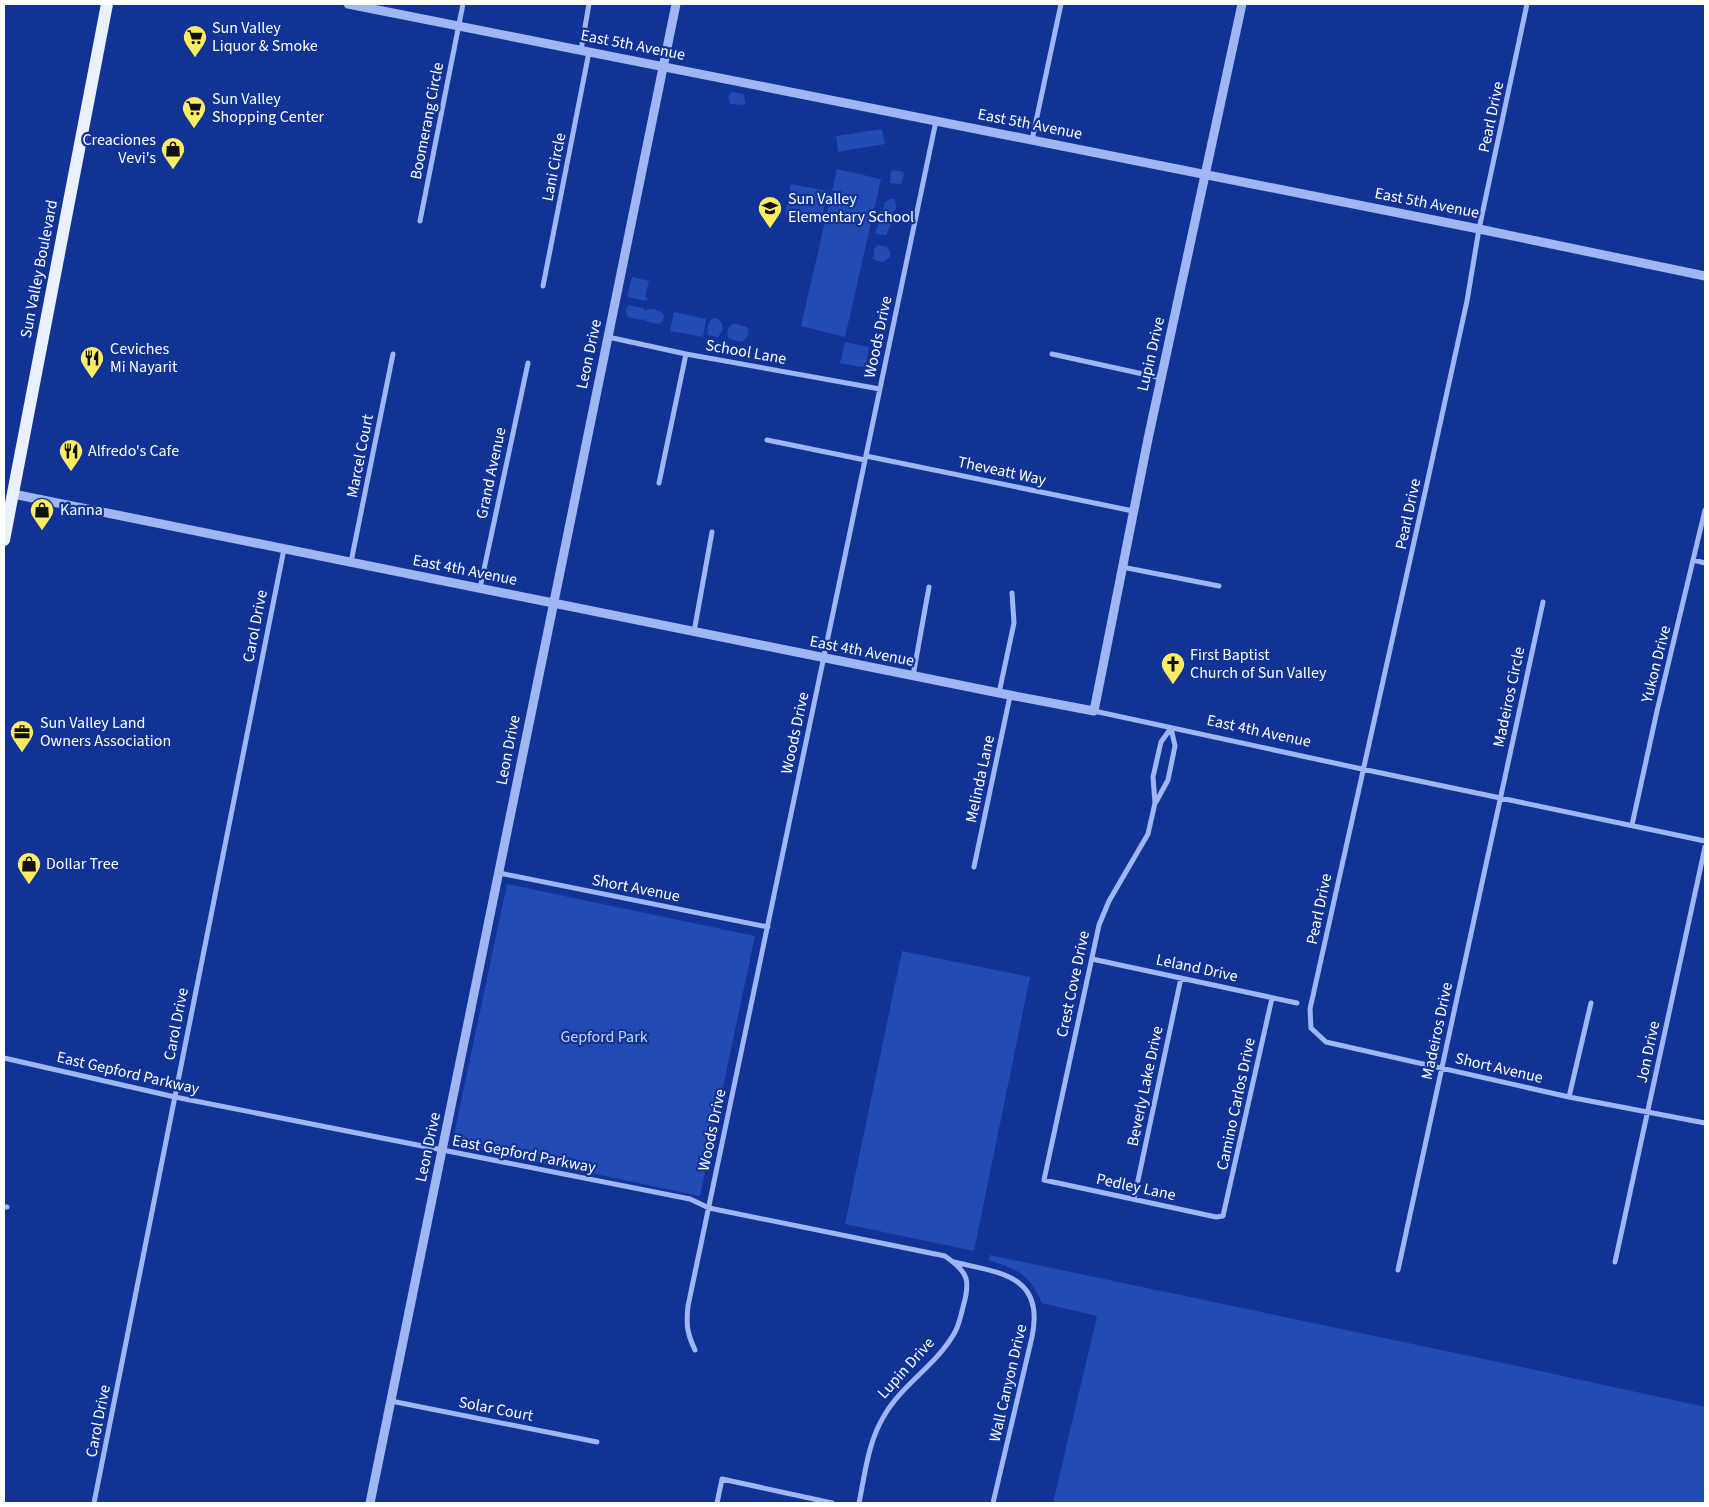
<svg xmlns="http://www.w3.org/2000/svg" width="1709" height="1507" viewBox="0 0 1709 1507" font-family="'Source Sans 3',sans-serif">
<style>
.green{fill:#224bb4}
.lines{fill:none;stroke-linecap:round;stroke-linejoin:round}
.minor{stroke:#9fb6f3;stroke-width:5}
.tertiary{stroke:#9fb6f3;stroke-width:9}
.primary{stroke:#ebf0ff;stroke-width:12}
.labels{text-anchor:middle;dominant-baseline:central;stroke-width:4.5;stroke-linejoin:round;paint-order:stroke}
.poi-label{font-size:16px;fill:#fff;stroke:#113395;text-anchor:start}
.street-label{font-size:16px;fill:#fff;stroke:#113395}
.park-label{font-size:16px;fill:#c7d6fe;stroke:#113395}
</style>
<rect width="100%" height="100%" fill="#113395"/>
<path class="green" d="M732,92L743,94L745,99V105L730,104L728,97Z
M882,129L885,144L838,152L836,136Z
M837,169L881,179L845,337L801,326Z
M893,170L903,172L904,175L901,184L890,183L891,171Z
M791,184L828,191L821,221L785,214Z
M890,199H894C899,211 894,209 889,216L892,221L886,235H880L875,233L882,214L880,213V211H883L885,202Z
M877,245L887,247L890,252V257L883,262L875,260L872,257H874V249Z
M632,277L649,281L645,298H647V301L627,297Z
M628,305L643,308L646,311L647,309H655V310L662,312L664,316L663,321L659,324L645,321L644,319L640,320L628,317L626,312Z
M674,312L706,319L703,337L670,331Z
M717,318C724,325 725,327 718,337L708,335C707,329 707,324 712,319Z
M732,324H739V325L747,327C750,334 748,337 742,342L729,339C726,332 727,329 732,324Z
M845,342L869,347L866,365L862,367L840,363Z
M507,884L755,936L700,1196L452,1144Z
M902,951L1030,977L974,1251L845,1224Z
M990,1255L1522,1367L1705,1407V1503H1053L1097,1316L1042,1303C1028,1272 1019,1271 989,1260Z"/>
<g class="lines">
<path class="minor" d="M1527,4L1479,229L1467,301L1424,497L1310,1009L1311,1028L1326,1042L1569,1097L1705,1123
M581,50L589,4
M1032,140L1061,4
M420,221L463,4
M543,286L589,52
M608,337L686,354L880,389
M1052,354L1161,378
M767,440L865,460
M866,456L1133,511
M659,483L686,354
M1693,560L1705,563
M351,562L393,354
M1122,567L1219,586
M480,588L528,363
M694,632L712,532
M913,676L929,587
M999,693L1014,623L1012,593
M1094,711L1362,769L1705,841
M1171,728L1161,742L1153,777L1155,803L1148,834L1109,901L1099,925L1044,1180L1216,1217L1223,1216L1272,998
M1156,802L1168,780L1175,746L1171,728
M1632,825L1657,711L1705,510
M974,867L1010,696
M499,873L768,927
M1092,959L1297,1003
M4,1058L175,1097L690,1199L709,1208L945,1256C968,1272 971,1280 963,1307C961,1315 959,1325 955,1332C937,1365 902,1384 884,1416C868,1442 865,1474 859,1503
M1569,1097L1591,1003
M1134,1199L1181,978
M4,1207H7
M954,1262C1000,1273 1045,1275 1032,1337L993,1503
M1615,1262L1705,847
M1398,1270L1543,602
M695,1350C687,1333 686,1325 688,1306L936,121
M391,1401L597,1442
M94,1503L284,549
M717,1503L722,1479L832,1503"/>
<path class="tertiary" d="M348,4L1479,229L1705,276
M13,494L999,693L1094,711L1148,439L1242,4
M370,1503L676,4"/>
<path class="primary" d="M4,540L107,4"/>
</g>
<defs>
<g id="supermarket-pin" transform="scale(1.25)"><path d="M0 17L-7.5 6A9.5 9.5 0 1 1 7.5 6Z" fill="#ffed61" stroke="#113395"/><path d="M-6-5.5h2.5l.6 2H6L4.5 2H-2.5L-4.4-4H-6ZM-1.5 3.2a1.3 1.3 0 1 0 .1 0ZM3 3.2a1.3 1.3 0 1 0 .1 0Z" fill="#111"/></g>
<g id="shop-pin" transform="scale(1.25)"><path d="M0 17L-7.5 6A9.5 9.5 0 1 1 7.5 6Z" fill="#ffed61" stroke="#113395"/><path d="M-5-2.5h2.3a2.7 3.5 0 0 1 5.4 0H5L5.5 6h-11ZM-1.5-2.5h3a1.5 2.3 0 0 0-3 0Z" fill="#111"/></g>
<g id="school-pin" transform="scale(1.25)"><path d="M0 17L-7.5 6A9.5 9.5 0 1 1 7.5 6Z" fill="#ffed61" stroke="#113395"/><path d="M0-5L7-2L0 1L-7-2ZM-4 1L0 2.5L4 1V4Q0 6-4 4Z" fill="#111"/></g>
<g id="restaurant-pin" transform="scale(1.25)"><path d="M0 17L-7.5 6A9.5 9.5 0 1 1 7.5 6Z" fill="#ffed61" stroke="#113395"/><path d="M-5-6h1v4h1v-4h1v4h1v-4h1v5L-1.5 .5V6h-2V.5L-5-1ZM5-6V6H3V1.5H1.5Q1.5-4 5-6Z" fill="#111"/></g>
<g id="church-pin" transform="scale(1.25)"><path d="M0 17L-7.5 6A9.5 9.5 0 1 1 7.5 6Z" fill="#ffed61" stroke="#113395"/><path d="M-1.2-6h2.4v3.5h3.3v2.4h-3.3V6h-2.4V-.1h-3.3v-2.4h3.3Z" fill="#111"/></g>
<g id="office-pin" transform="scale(1.25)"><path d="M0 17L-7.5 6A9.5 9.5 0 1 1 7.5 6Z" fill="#ffed61" stroke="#113395"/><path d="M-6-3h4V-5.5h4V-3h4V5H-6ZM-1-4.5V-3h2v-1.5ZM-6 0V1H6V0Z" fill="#111"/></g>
</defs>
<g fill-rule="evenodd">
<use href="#supermarket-pin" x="195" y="37"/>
<use href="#supermarket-pin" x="194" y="108"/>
<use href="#shop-pin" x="173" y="149"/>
<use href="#school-pin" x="770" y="208"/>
<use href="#restaurant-pin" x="92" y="358"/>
<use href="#restaurant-pin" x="71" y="451"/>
<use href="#shop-pin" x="42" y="510"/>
<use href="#church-pin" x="1173" y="664"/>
<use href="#office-pin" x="22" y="732"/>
<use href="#shop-pin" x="29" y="864"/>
</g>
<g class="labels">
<g class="poi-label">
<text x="212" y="28">Sun Valley<tspan x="212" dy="18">Liquor &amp; Smoke</tspan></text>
<text x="212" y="99">Sun Valley<tspan x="212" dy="18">Shopping Center</tspan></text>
<text x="156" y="140" text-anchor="end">Creaciones<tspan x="156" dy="18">Vevi's</tspan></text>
<text x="788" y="199">Sun Valley<tspan x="788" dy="18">Elementary School</tspan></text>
<text x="110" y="349">Ceviches<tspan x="110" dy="18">Mi Nayarit</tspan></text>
<text x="88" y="451">Alfredo's Cafe</text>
<text x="60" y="510">Kanna</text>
<text x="1190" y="655">First Baptist<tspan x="1190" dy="18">Church of Sun Valley</tspan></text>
<text x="40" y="723">Sun Valley Land<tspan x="40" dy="18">Owners Association</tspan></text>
<text x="46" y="864">Dollar Tree</text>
</g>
<g class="street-label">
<text transform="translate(633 45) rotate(11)">East 5th Avenue</text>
<text transform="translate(1491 117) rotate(-78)">Pearl Drive</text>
<text transform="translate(427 121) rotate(-79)">Boomerang Circle</text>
<text transform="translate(1030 124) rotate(11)">East 5th Avenue</text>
<text transform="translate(554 167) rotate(-79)">Lani Circle</text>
<text transform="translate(1427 203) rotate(11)">East 5th Avenue</text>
<text transform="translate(39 269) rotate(-79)">Sun Valley Boulevard</text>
<text transform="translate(878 337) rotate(-78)">Woods Drive</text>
<text transform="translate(746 352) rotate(10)">School Lane</text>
<text transform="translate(589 354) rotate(-78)">Leon Drive</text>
<text transform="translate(1151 354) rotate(-77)">Lupin Drive</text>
<text transform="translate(360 456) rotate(-79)">Marcel Court</text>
<text transform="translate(1002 471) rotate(12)">Theveatt Way</text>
<text transform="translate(491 473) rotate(-78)">Grand Avenue</text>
<text transform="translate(1408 514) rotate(-78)">Pearl Drive</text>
<text transform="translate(465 570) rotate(11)">East 4th Avenue</text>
<text transform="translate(255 626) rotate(-79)">Carol Drive</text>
<text transform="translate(862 651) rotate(11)">East 4th Avenue</text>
<text transform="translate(1656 664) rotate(-76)">Yukon Drive</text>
<text transform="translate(1509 697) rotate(-78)">Madeiros Circle</text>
<text transform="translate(1259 731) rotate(12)">East 4th Avenue</text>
<text transform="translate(795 733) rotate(-78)">Woods Drive</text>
<text transform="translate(508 750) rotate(-79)">Leon Drive</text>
<text transform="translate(980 779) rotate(-78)">Melinda Lane</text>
<text transform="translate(636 888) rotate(11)">Short Avenue</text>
<text transform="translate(1319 909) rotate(-78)">Pearl Drive</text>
<text transform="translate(1197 968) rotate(12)">Leland Drive</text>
<text transform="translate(1073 984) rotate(-78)">Crest Cove Drive</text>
<text transform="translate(176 1024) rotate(-79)">Carol Drive</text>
<text transform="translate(1437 1031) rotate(-78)">Madeiros Drive</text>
<text transform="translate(1648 1052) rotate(-78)">Jon Drive</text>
<text transform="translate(1499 1068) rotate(13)">Short Avenue</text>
<text transform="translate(128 1073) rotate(13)">East Gepford Parkway</text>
<text transform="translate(1145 1086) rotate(-78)">Beverly Lake Drive</text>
<text transform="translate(1236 1104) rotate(-78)">Camino Carlos Drive</text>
<text transform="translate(712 1130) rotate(-78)">Woods Drive</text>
<text transform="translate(428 1147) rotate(-78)">Leon Drive</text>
<text transform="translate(524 1154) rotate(11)">East Gepford Parkway</text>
<text transform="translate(1136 1187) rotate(12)">Pedley Lane</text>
<text transform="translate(906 1368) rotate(-48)">Lupin Drive</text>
<text transform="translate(1008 1383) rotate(-77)">Wall Canyon Drive</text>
<text transform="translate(496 1409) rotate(11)">Solar Court</text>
<text transform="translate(98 1421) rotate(-79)">Carol Drive</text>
</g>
<g class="park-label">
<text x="604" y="1037">Gepford Park</text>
</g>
</g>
<rect width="1709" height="1507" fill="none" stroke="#ffffff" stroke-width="10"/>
</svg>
